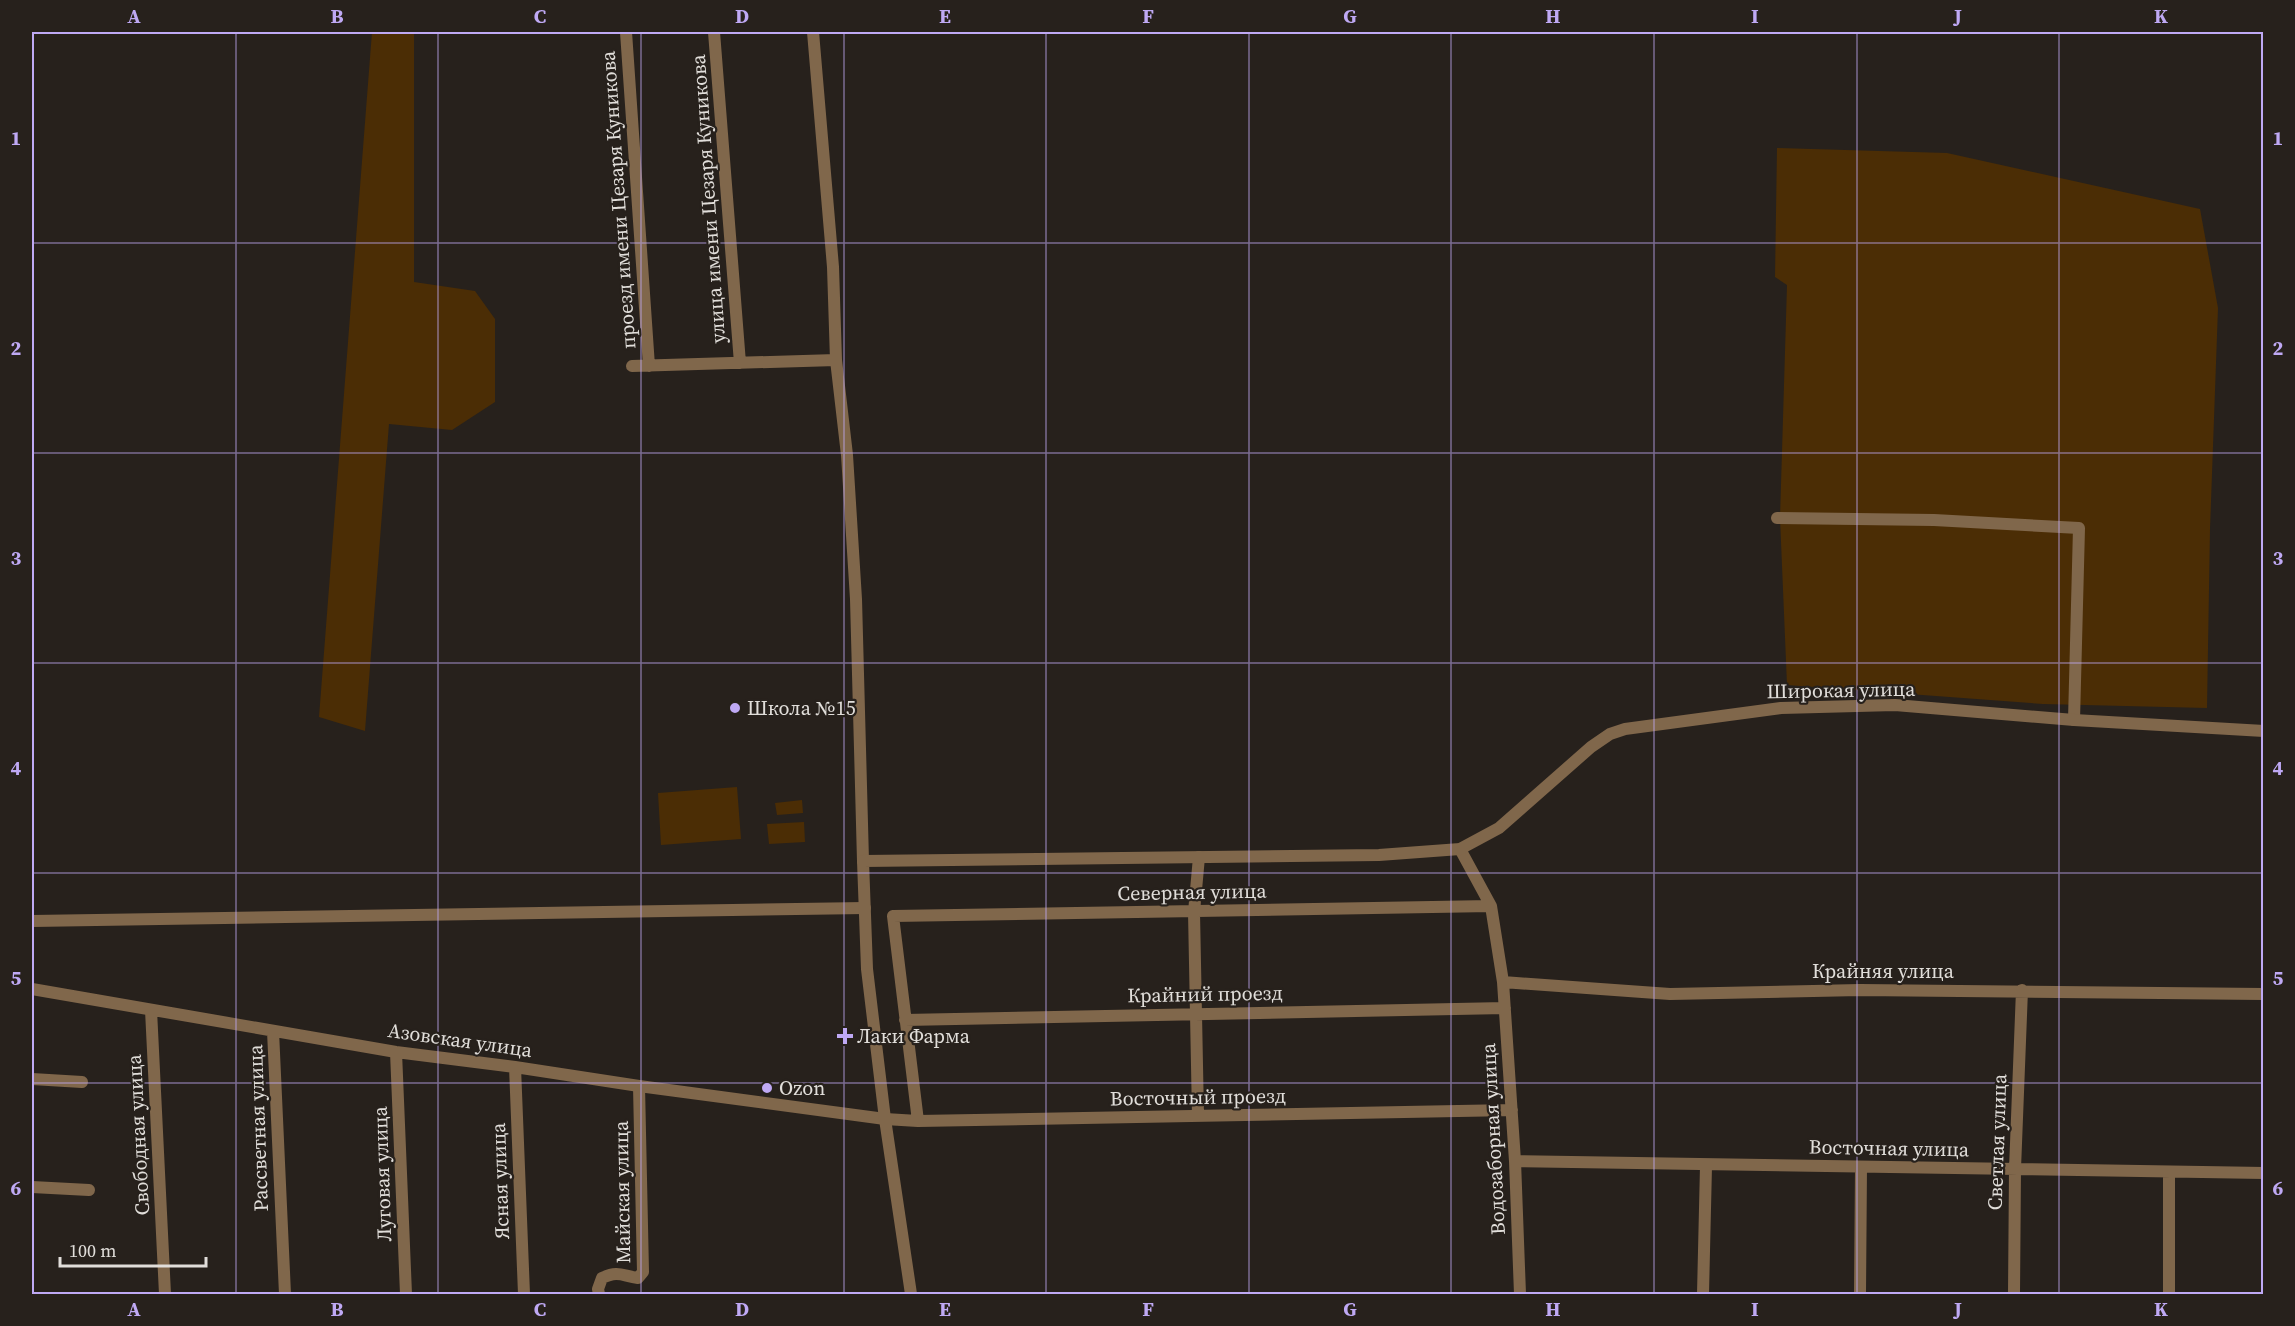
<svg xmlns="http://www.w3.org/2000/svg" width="2295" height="1326" viewBox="0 0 2295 1326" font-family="'Source Serif 4',serif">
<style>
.green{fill:#4b2d05}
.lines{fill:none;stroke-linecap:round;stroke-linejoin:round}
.minor{stroke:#80674b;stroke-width:12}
.tertiary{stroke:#80674b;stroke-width:12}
.grid{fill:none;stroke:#bfa9f4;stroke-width:1.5;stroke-opacity:0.55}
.poi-dot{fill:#bfa9f4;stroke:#27211c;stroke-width:2}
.labels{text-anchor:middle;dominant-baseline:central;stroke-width:4.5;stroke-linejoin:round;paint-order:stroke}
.street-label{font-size:20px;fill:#e1deda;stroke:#27211c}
.poi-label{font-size:20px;fill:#e1deda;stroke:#27211c;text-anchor:start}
.neatline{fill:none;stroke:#bfa9f4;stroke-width:2}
.grid-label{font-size:20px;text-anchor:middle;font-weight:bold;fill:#bfa9f4}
</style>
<rect width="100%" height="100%" fill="#27211c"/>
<path class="green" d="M372,32H414V282L475,291L495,319V402L452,430L389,424L365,731L319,717Z
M1777,148L1947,153L2200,209L2218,308L2210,529L2207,708L2043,704L1787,685L1780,518L1787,285L1775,277Z
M737,787L741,839L661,845L658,793Z
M802,800L803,813L777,815L775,803Z
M804,822L805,842L769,844L767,824Z"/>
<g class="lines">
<path class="minor" d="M626,32L649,366
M714,32L740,363
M813,32L833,267L836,360L847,455L856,599L863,861
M632,366L836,360
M1777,518L1934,520L2079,528L2074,720
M1460,849L1491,906L1503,982L1515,1161L1520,1294
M32,921L865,908
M1503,982L1670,994L1860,990L2264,994
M32,989L396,1052L515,1067L639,1086L885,1119L918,1121L1512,1110
M151,1010L165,1294
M905,1020L1505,1008
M273,1031L285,1294
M396,1052L406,1294
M515,1067L524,1294
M32,1079L82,1082
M1198,1116L1194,912L1199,857
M918,1121L893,916L1491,906
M1515,1161L2264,1173
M2169,1172V1294
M32,1187L89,1190
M599,1294L598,1289L602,1278C619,1270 622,1276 638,1278L643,1272L639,1086
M1703,1294L1706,1166
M1860,1294L1861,1167
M2014,1294L2015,1169L2022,990"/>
<path class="tertiary" d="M911,1294L885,1119L867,969L863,861L1379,855L1460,849L1499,828L1591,747L1610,734L1625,729L1781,708L1895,705L2074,720L2264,731"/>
</g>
<path class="grid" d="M236,32V1294M438,32V1294M641,32V1294M844,32V1294M1046,32V1294M1249,32V1294M1451,32V1294M1654,32V1294M1857,32V1294M2059,32V1294M32,243H2264M32,453H2264M32,663H2264M32,873H2264M32,1083H2264"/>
<g class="poi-dot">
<circle cx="735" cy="708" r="6"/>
<path d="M842 1027h6v6h6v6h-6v6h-6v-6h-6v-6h6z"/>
<circle cx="767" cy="1088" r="6"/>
</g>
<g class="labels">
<g class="street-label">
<text transform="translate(708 199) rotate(-94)">улица имени Цезаря Куникова</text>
<text transform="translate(618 200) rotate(-94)">проезд имени Цезаря Куникова</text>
<text transform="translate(1841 690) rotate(-1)">Широкая улица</text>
<text transform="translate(1192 892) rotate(-1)">Северная улица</text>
<text x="1883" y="971">Крайняя улица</text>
<text transform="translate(1205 994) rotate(-1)">Крайний проезд</text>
<text transform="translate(460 1040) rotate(8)">Азовская улица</text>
<text transform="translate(1198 1097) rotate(-1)">Восточный проезд</text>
<text transform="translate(258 1128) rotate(-92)">Рассветная улица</text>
<text transform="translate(138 1135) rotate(-93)">Свободная улица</text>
<text transform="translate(1493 1139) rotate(-93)">Водозаборная улица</text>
<text transform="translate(1997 1142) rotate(-88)">Светлая улица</text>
<text transform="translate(1889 1148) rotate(1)">Восточная улица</text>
<text transform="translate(382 1174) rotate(-92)">Луговая улица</text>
<text transform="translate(500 1181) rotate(-92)">Ясная улица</text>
<text transform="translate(622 1192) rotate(-91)">Майская улица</text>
</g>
<g class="poi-label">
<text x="747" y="708">Школа №15</text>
<text x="857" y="1036">Лаки Фарма</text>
<text x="779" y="1088">Ozon</text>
</g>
</g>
<rect width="2295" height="1326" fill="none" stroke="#27211c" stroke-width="66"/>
<path d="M60 1257v9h146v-9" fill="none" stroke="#e1deda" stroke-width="3"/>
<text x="69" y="1257" font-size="18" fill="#e1deda" stroke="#27211c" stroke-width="4.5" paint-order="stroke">100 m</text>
<rect x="33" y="33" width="2229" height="1260" class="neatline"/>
<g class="grid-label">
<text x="134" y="23">A</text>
<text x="337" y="23">B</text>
<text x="540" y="23">C</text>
<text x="742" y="23">D</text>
<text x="945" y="23">E</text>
<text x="1148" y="23">F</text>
<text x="1350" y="23">G</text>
<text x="1553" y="23">H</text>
<text x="1755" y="23">I</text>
<text x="1958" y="23">J</text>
<text x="2161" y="23">K</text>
<text x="16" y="145">1</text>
<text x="2278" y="145">1</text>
<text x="16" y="355">2</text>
<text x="2278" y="355">2</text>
<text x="16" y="565">3</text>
<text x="2278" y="565">3</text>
<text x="16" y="775">4</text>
<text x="2278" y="775">4</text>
<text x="16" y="985">5</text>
<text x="2278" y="985">5</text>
<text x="16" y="1195">6</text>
<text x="2278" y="1195">6</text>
<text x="134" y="1316">A</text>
<text x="337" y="1316">B</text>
<text x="540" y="1316">C</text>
<text x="742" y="1316">D</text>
<text x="945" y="1316">E</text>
<text x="1148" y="1316">F</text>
<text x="1350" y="1316">G</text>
<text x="1553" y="1316">H</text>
<text x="1755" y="1316">I</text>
<text x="1958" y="1316">J</text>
<text x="2161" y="1316">K</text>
</g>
</svg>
